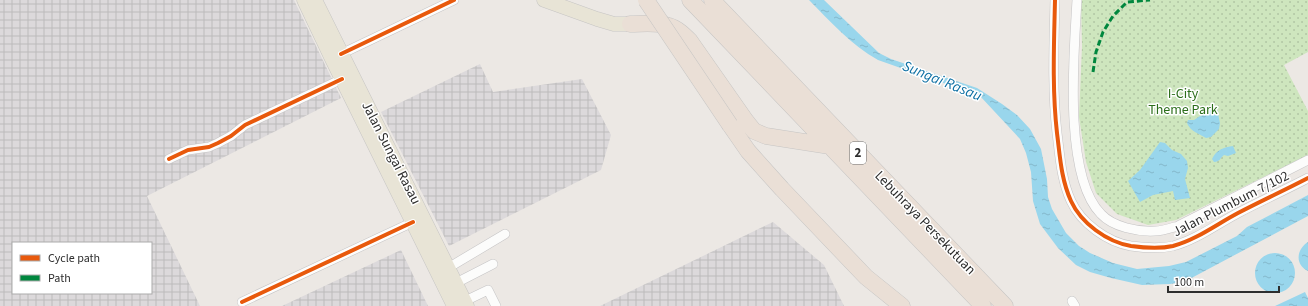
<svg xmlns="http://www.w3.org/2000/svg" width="1308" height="306" viewBox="0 0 1308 306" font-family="'Source Sans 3',sans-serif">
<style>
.industrial{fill:url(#industrial-grid);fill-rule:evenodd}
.green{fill:url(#green-dots)}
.water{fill:url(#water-ripples)}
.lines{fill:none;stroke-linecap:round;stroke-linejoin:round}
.street-casing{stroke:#c5c4c5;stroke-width:10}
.primary-casing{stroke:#c6c5c4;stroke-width:15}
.highway-casing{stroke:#c6c5c4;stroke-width:17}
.street{stroke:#fcfcfb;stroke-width:9}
.primary{stroke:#e8e4d6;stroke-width:14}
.highway{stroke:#eadfd6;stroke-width:16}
.highway-bridge-casing{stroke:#c6c5c4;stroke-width:17;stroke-linecap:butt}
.highway-bridge{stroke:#eadfd6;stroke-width:16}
.quiet{stroke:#00873e;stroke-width:3;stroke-dasharray:6 3;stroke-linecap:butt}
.cycleway-casing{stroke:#fff;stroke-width:6}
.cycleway{stroke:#e8590c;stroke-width:4}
.labels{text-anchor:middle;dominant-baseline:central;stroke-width:3;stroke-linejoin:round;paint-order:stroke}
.shield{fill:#fff;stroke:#6d6d6d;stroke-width:1}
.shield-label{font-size:13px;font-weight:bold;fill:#2e2e2e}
.park-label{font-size:14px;fill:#2c6e1b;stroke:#fff}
.street-label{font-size:14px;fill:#2e2e2e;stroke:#fff}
.water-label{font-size:15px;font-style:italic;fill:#0d6fa3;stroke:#fff}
</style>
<defs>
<pattern id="industrial-grid" width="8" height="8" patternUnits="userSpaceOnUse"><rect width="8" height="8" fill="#dcd9db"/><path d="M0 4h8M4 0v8" fill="none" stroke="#bdbbbc"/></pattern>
<pattern id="green-dots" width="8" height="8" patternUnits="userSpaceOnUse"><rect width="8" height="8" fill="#cee6be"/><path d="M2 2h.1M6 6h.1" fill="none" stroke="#b1c6a4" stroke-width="1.8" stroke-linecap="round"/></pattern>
<pattern id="water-ripples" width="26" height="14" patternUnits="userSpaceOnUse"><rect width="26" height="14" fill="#99d6ec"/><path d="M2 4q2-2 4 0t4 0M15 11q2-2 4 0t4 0" fill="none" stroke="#84b8cb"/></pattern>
</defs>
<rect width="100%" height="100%" fill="#ece8e4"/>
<path class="industrial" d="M0,0H294L341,98L147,196L200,306H0ZM13,243H151V293H13Z
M480,64L493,92L582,79L611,135L601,170L449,246L381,112Z
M773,222L824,265L844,306H600Z
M401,250L428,306H282Z"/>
<path class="green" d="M1081,0H1308V52L1284,65L1308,111V155L1176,220L1148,225L1117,214L1096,193L1086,162L1079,117L1082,46Z"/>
<path class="water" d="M809,0H824L879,53L891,59L977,88L1002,104L1017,115L1030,129L1041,149L1047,179L1048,197L1052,209L1066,233L1079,246L1090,253L1113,263L1137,269L1169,266L1186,262L1237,236L1247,227L1308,195V216L1184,282L1170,284L1142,285L1111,278L1090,272L1076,265L1058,248L1040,224L1033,201L1031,172L1026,153L1020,139L980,96L878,60C851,45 830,21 809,0Z
M1211,107H1214L1217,109L1220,123L1219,129L1211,137L1206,138C1199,134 1190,131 1187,123L1188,120H1194L1200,116L1206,114Z
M1160,142L1165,143L1172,150L1181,154L1187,161L1188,168L1185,179L1190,198L1175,200L1173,191L1153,195L1140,202L1128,181L1140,170Z
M1233,146L1236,153L1228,156L1224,155C1220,158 1220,162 1214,162L1212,159C1216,150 1224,147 1233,146Z
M1308,242V271C1294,264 1297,249 1308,242Z
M1255 273a20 20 0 1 1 40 0a20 20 0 1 1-40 0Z
M1305,292L1308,298V306H1275Z"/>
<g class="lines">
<g class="street-casing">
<path id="street" d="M1055,0C1054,44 1052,89 1057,133C1060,156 1061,179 1071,201C1081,223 1107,242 1131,246C1145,248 1160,249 1173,246C1196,240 1217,224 1238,213C1261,201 1285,190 1308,178
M1077,0C1074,52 1063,176 1101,214C1113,227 1138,232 1155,231C1162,231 1171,228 1178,226L1308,160
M341,54L454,0
M169,159L188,150L209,147L218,143L231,136L245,125L342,79
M448,268L505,234
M456,283L493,264
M465,301L488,290L496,306
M1072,301L1075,306
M242,302L413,222"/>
</g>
<g class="primary-casing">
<path id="primary" d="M304,0L332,59L454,306
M315,0L467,306
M544,0L597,19L614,24H630"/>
</g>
<g class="highway-casing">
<path id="highway" d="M690,0L983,306
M712,0L1005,306
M630,24C643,24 657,22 669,26C677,28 684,35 690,41L746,121L754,131L766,136L830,146
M730,125L748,151L782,189L866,277L902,306"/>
</g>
<use href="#street" class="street"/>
<use href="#primary" class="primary"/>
<use href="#highway" class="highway"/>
<g class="highway-bridge-casing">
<path id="highway-bridge" d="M646,0L730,125"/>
</g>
<use href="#highway-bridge" class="highway-bridge"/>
<path class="quiet" d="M1093,72L1096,52L1103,32L1113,16L1127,2L1150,0"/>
<g class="cycleway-casing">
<path id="cycleway" d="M1055,0C1054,44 1052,89 1057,133C1060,156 1061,179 1071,201C1081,223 1107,242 1131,246C1145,248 1160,249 1173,246C1196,240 1217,224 1238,213C1261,201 1285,190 1308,178
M341,54L454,0
M169,159L188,150L209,147L218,143L231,136L245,125L342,79
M242,302L413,222"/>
</g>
<use href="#cycleway" class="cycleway"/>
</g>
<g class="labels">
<rect class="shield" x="850" y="142" width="16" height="22" rx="3"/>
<g class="shield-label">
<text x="858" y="153">2</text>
</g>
<g class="park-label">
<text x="1183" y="94">I-City<tspan x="1183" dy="16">Theme Park</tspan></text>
</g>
<g class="street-label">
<text transform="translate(391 153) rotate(63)">Jalan Sungai Rasau</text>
<text transform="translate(1231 204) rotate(-27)">Jalan Plumbum 7/102</text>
<text transform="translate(925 223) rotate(46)">Lebuhraya Persekutuan</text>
</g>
<g class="water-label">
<text transform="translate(942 81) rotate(22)">Sungai Rasau</text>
</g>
</g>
<rect x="12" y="242" width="140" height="52" fill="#ffffff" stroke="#ababab"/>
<rect x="20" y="255" width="20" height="6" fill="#e8590c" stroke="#ababab"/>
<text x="48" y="262" font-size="12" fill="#2e2e2e">Cycle path</text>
<rect x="20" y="275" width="20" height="6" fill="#00873e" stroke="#ababab"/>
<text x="48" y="282" font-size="12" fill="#2e2e2e">Path</text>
<path d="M1168 286v6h111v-6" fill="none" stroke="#2e2e2e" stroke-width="2"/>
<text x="1174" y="286" font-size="12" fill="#2e2e2e" stroke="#ffffff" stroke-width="3" paint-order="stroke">100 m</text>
</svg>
